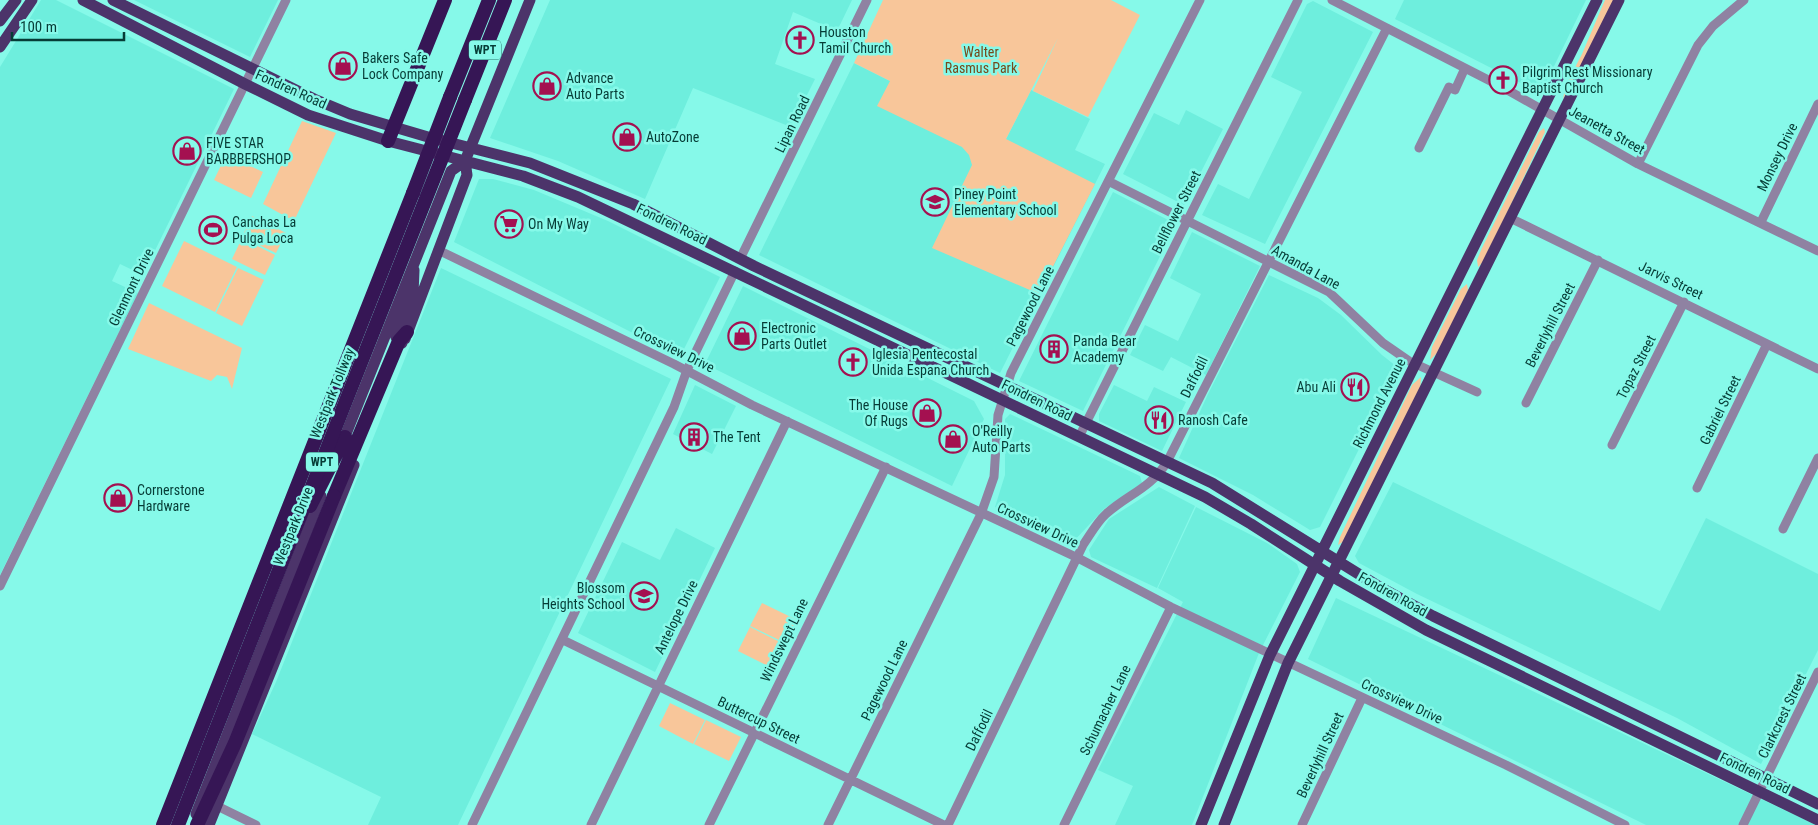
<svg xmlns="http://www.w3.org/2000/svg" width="1818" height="825" viewBox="0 0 1818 825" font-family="'Roboto Condensed',sans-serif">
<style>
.built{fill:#6eeedd}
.green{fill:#f8c69a}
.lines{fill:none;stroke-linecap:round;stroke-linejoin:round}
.minor{stroke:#8f82a2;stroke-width:9}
.major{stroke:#4c346a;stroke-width:11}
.highway{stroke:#361655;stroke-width:14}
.highway-bridge{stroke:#361655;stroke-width:14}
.labels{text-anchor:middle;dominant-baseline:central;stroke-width:5;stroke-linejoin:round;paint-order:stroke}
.shield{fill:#86f9e9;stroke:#2c756c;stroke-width:1}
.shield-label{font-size:12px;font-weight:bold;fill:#063c36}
.poi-label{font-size:14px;fill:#063c36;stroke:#86f9e9;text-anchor:start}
.park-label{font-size:14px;fill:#75491b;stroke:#86f9e9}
.street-label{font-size:14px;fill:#063c36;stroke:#86f9e9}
</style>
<rect width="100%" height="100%" fill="#86f9e9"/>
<path class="built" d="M41,0H56L234,89L143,275L120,264L112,281L138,293L0,575V67Z
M134,0H278L250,57Z
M550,0H852L837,31L793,12L775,64L815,79L791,127L693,88L645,199L558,161L490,138Z
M1404,0H1586L1543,89L1538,92L1395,19Z
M1313,1L1373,32L1265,244L1202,215L1218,184L1249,199L1302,92L1271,77L1307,4Z
M854,63L1006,139L1031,90L1090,119L1075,150L1105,164L1000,373L759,255Z
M1186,110L1223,129L1184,205L1123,174L1154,113L1179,125Z
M479,179H493L534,190L608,221L720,277L680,357L454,242Z
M1113,192L1176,224L1083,411L1019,381Z
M1192,232L1260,266L1206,375L1171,357L1163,371L1130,355L1145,325L1178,341L1201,294L1170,278Z
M441,268L671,379L458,825H368L381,797L252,734L276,682Z
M1269,275L1318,298L1341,315L1382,355L1396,366L1398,371L1320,527L1310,530L1253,495L1179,458L1208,394Z
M743,286L974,401L984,419L952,486L705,364Z
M695,385L736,406L712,454L673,434Z
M1114,385L1147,401L1154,387L1186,402L1162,451L1099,421V414Z
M1010,414L1140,476L1142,483L1104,509L1071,544L995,507L1005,475V419Z
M1393,482L1660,611L1706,518L1818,574V650L1761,764L1677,718L1417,594L1359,563L1355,556Z
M1159,487L1195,506L1157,588L1091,557L1089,550L1109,519Z
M1196,507L1267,543L1297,564L1300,572L1259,653L1192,825H1115L1133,786L1098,770L1183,602L1158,588Z
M676,528L715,548L655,672L578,633L622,542L660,560Z
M1336,598L1816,825H1646L1308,659Z"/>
<path class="green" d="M883,0H1111L1140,15L1088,117L1033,91L1058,38L1006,139L1095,184L1039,294L932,248L972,165L969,155L962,147L877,106L890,81L854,63Z
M1605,0H1614L1584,62L1563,99L1566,85L1582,54Z
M302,121L336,133L294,221L263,204Z
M1544,128L1545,132L1485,260L1478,267L1477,260L1482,248L1539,132Z
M226,155L263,172L251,198L214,180Z
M252,216L286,233L276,253L242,237Z
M242,238L275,255L265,275L232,259Z
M184,241L237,267L215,312L162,286Z
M238,268L264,280L242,326L216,313Z
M1467,284L1468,290L1440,350L1430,360L1432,347L1461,289Z
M149,303L242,348L232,389L227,377L217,375L211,381L128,349Z
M1421,377L1420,391L1344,541L1338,545L1340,537L1412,385Z
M762,603L797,620L785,643L750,626Z
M750,627L784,644L772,668L738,651Z
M670,703L705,720L693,744L659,726Z
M706,720L741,737L729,761L694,744Z"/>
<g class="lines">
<path class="minor" d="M1332,0L1504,88L1638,164L1818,251
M1419,148L1449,87L1455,90L1465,68
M1638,164L1698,45L1713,26L1744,0
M1110,182L1329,292L1383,343L1409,361L1477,392
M1510,218L1818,369
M1761,222L1818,104
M438,250L674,364L752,405L1078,558L1171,607L1506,765L1625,825
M740,259L867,0
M1526,403L1598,260
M1079,437L1298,0
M1612,445L1684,302
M1697,488L1767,344
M1783,529L1818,458
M0,586L286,0
M563,640L944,825
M211,803L256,825
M472,825L674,407L687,370L735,271
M591,825L787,421
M709,825L886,467
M828,825L981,514L994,477L998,415L1011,373L1200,0
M948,825L1083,545C1090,535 1097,522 1106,514C1128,494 1150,489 1167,462L1387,28
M1064,825L1171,607
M1302,825L1362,698
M1743,825L1818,672"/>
<path class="major" d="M83,0L245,84L308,115L388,141L523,176L578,197L1205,497L1251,524L1340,581L1426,630L1818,820
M113,0L314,99L350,114L428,137L530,163L633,204L754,266L1212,483L1378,586L1433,616L1818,804
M0,21L16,0
M0,47L32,0
M405,339L467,175L465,161L530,0
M402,343L396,337L413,294L414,270
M342,444L451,171L465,161
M196,814L321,496
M209,825L354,465
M1201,825L1270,655L1597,0
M1224,825L1288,663L1619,0"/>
<path class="highway" d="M450,97L489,0
M465,100L505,0
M388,141L445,0
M334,496L399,341L407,332
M310,506L345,437
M163,825L413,193"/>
<path class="highway-bridge" d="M413,193L450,97
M178,825L465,100
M197,825L235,743L334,496"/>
</g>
<defs>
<g id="church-ring" transform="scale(1.4375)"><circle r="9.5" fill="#86f9e9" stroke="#a41050" stroke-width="1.5"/><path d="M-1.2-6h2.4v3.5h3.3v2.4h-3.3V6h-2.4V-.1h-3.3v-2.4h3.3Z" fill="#a41050"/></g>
<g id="shop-ring" transform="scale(1.4375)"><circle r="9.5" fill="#86f9e9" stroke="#a41050" stroke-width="1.5"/><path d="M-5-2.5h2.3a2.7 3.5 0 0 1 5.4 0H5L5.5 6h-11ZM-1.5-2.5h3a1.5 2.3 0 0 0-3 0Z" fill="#a41050"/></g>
<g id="school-ring" transform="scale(1.4375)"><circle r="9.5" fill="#86f9e9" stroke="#a41050" stroke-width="1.5"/><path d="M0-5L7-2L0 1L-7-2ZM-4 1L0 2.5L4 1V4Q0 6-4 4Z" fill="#a41050"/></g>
<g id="supermarket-ring" transform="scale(1.4375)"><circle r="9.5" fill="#86f9e9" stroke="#a41050" stroke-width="1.5"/><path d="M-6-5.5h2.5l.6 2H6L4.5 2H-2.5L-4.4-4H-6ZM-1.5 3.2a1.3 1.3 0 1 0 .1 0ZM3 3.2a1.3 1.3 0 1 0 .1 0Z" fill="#a41050"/></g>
<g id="stadium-ring" transform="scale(1.4375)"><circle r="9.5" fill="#86f9e9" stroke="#a41050" stroke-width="1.5"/><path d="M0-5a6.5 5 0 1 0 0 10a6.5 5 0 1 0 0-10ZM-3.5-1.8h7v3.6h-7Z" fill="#a41050"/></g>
<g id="building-ring" transform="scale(1.4375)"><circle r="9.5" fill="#86f9e9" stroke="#a41050" stroke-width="1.5"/><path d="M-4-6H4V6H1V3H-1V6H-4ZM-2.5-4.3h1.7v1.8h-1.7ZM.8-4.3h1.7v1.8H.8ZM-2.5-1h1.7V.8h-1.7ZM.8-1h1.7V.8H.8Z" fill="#a41050"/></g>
<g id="restaurant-ring" transform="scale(1.4375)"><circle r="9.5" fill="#86f9e9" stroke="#a41050" stroke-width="1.5"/><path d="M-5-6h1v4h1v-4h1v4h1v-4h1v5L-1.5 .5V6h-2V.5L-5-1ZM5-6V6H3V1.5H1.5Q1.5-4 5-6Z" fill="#a41050"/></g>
</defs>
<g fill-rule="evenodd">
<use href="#church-ring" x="800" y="40"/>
<use href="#shop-ring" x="343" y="66"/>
<use href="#church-ring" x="1503" y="80"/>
<use href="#shop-ring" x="547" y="86"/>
<use href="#shop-ring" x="627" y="137"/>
<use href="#shop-ring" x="187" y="151"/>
<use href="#school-ring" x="935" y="202"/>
<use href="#supermarket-ring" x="509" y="224"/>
<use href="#stadium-ring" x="213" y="230"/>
<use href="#shop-ring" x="742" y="336"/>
<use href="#building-ring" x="1054" y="349"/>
<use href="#church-ring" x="853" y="362"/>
<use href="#restaurant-ring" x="1355" y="387"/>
<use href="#shop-ring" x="927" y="413"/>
<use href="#restaurant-ring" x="1159" y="420"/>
<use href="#building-ring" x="694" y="437"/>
<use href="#shop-ring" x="953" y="439"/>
<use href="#shop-ring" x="118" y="498"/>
<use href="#school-ring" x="644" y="596"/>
</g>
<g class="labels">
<g class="shield">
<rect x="469" y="40.5" width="32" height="19" rx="4"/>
<rect x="306" y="452.5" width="32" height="19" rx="4"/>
</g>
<g class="shield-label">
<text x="485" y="50">WPT</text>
<text x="322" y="462">WPT</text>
</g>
<g class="poi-label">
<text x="819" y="32">Houston<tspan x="819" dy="16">Tamil Church</tspan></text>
<text x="362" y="58">Bakers Safe<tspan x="362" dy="16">Lock Company</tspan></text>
<text x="1522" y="72">Pilgrim Rest Missionary<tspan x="1522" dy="16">Baptist Church</tspan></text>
<text x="566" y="78">Advance<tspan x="566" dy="16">Auto Parts</tspan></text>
<text x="646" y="137">AutoZone</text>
<text x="206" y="143">FIVE STAR<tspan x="206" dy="16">BARBBERSHOP</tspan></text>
<text x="954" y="194">Piney Point<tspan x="954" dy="16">Elementary School</tspan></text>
<text x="232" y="222">Canchas La<tspan x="232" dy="16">Pulga Loca</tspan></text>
<text x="528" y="224">On My Way</text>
<text x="761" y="328">Electronic<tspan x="761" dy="16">Parts Outlet</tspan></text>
<text x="1073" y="341">Panda Bear<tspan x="1073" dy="16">Academy</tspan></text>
<text x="872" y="354">Iglesia Pentecostal<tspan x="872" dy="16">Unida Espana Church</tspan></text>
<text x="1336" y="387" text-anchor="end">Abu Ali</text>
<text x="908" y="405" text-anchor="end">The House<tspan x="908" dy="16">Of Rugs</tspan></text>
<text x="1178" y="420">Ranosh Cafe</text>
<text x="972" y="431">O'Reilly<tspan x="972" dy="16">Auto Parts</tspan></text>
<text x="713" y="437">The Tent</text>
<text x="137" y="490">Cornerstone<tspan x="137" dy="16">Hardware</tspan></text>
<text x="625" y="588" text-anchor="end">Blossom<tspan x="625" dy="16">Heights School</tspan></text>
</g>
<g class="park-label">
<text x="981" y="52">Walter<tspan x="981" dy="16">Rasmus Park</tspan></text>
</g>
<g class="street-label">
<text transform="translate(291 89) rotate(24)">Fondren Road</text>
<text transform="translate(792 124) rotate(-64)">Lipan Road</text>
<text transform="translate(1607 130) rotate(29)">Jeanetta Street</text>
<text transform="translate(1777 157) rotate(-64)">Monsey Drive</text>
<text transform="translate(1176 212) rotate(-63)">Bellflower Street</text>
<text transform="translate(672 224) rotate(26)">Fondren Road</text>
<text transform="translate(1306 267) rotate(29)">Amanda Lane</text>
<text transform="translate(1671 280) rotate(26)">Jarvis Street</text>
<text transform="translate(131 287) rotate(-64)">Glenmont Drive</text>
<text transform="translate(1030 306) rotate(-63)">Pagewood Lane</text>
<text transform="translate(1550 325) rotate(-63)">Beverlyhill Street</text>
<text transform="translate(674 349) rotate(26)">Crossview Drive</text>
<text transform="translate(1636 367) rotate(-63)">Topaz Street</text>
<text transform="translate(1194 377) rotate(-64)">Daffodil</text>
<text transform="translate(332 393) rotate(-68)">Westpark Tollway</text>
<text transform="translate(1037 400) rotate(26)">Fondren Road</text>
<text transform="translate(1379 403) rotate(-63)">Richmond Avenue</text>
<text transform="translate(1720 410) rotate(-64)">Gabriel Street</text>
<text transform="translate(1038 525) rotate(25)">Crossview Drive</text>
<text transform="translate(293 526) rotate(-68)">Westpark Drive</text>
<text transform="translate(1393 594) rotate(29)">Fondren Road</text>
<text transform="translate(676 617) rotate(-64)">Antelope Drive</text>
<text transform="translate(784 640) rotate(-64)">Windswept Lane</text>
<text transform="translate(884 680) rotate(-64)">Pagewood Lane</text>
<text transform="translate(1402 701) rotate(25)">Crossview Drive</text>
<text transform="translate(1105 710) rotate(-64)">Schumacher Lane</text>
<text transform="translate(1782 716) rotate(-64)">Clarkcrest Street</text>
<text transform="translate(759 720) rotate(26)">Buttercup Street</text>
<text transform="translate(979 730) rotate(-64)">Daffodil</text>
<text transform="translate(1320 755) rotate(-65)">Beverlyhill Street</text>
<text transform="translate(1755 773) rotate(26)">Fondren Road</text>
</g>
</g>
<path d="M12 32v8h112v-8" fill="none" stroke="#063c36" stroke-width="2.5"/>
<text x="20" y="32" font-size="15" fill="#063c36" stroke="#86f9e9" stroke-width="4" paint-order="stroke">100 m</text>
</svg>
